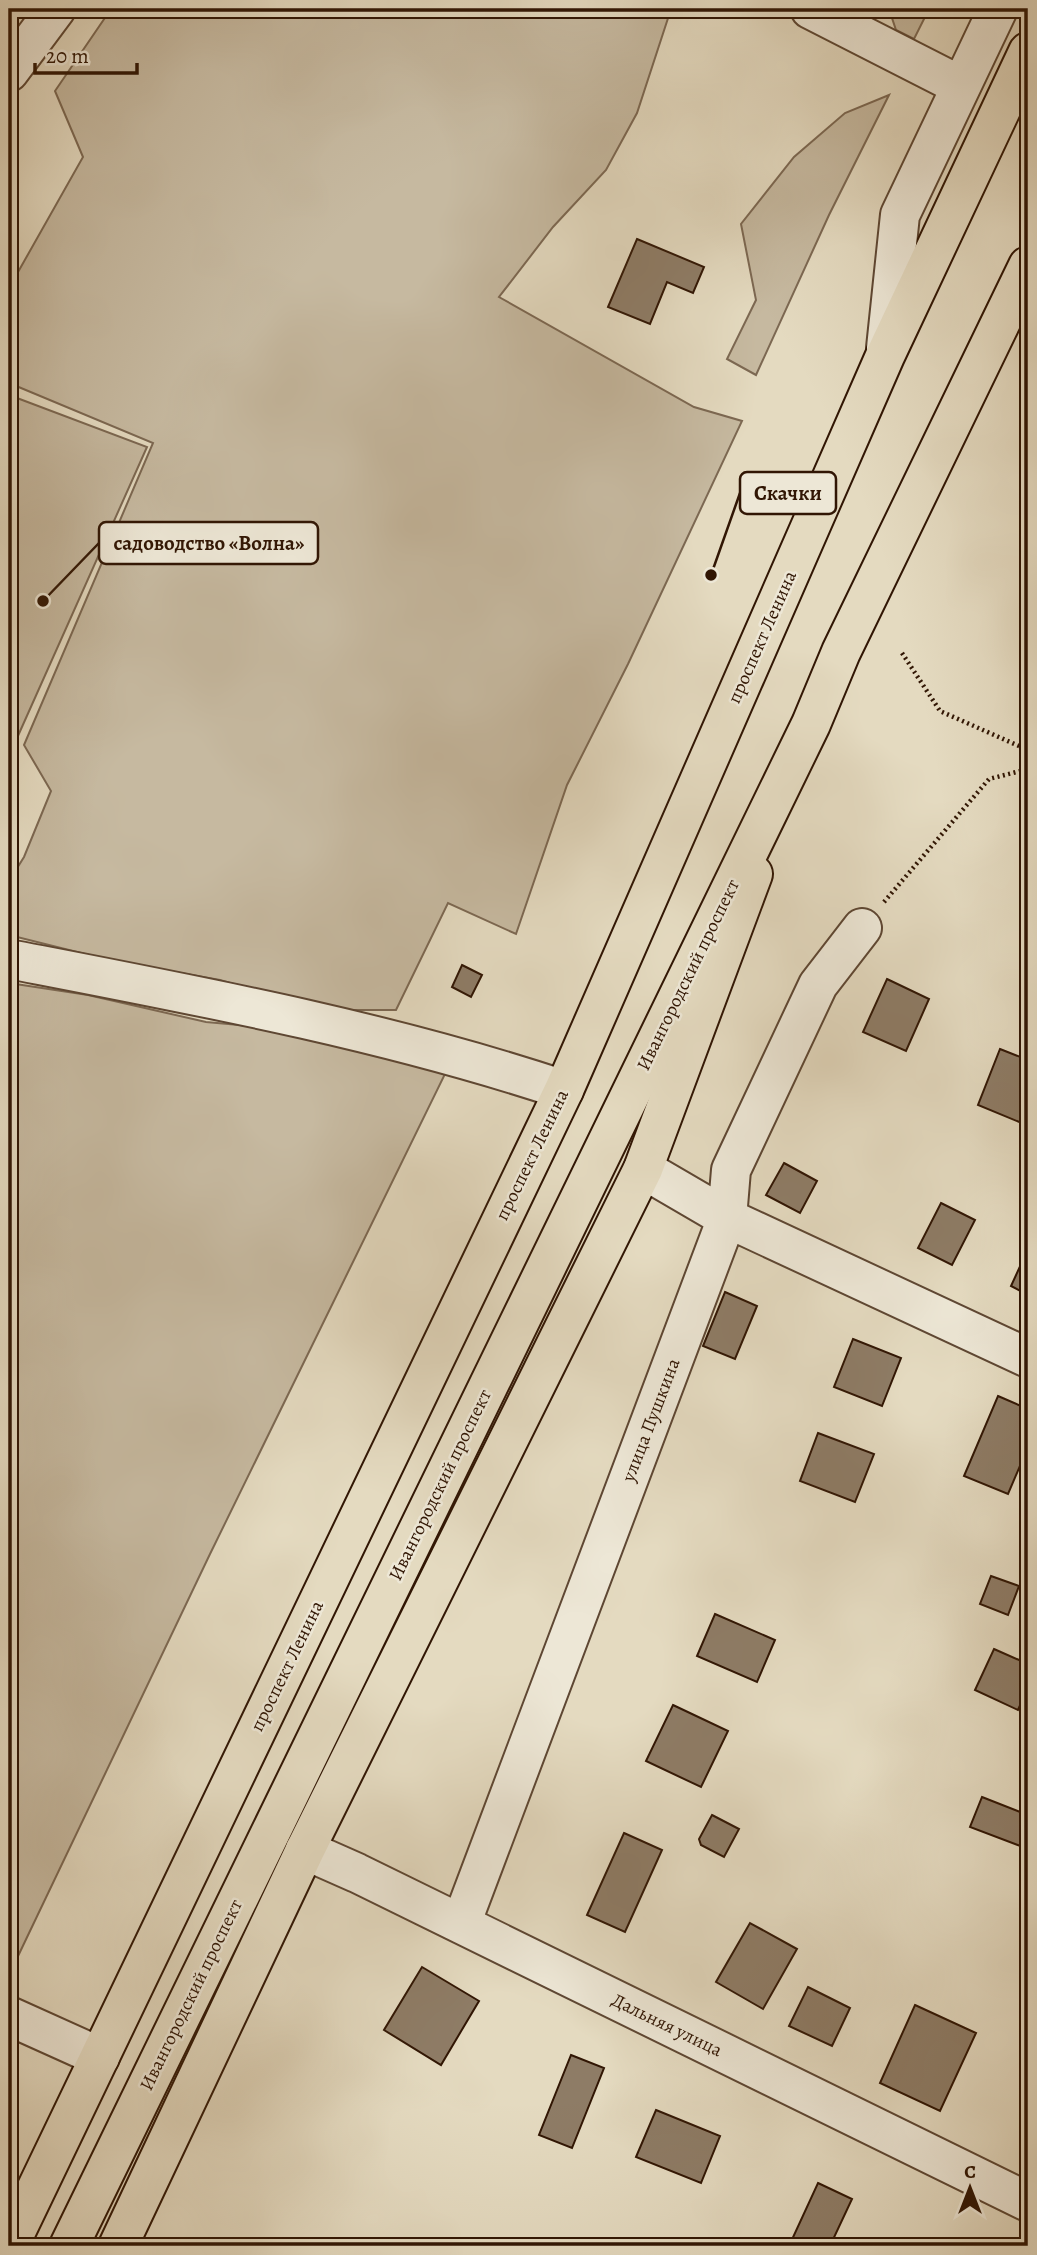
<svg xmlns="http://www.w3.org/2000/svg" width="1037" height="2255" viewBox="0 0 1037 2255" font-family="Alegreya,serif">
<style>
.green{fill:#c6b9a0;stroke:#7c6852;stroke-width:2}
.building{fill:#8e7c66;stroke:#311604;stroke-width:2}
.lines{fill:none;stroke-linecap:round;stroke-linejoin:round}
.minor-casing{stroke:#5e4733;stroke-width:42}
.major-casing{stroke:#311604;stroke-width:42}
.highway-casing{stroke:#311604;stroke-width:42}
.path{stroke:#311604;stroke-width:4.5;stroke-dasharray:2 3.5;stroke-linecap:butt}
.minor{stroke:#ede7d6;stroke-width:38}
.major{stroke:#e4dac0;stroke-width:38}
.highway{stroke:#e4dac0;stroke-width:38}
.labels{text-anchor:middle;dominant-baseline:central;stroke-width:5;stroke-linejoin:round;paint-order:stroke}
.street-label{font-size:19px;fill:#311604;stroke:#ede7d6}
.leader{fill:none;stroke:#311604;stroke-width:2.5}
.callout-dot{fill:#311604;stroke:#ede7d6;stroke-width:2.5}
.callout{fill:#ede7d6;stroke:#311604;stroke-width:2.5}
.callout-label{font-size:21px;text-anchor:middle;font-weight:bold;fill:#311604}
</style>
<rect width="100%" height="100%" fill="#e4dac0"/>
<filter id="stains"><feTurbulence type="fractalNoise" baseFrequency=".00286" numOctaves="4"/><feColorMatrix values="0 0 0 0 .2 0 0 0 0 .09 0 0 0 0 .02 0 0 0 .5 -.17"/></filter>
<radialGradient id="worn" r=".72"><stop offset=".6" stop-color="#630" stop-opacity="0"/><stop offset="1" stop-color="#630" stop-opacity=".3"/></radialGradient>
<path class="green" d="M111,9H671L637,113L606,170L553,227L499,297L694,407L742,421L628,664L567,785L516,934L448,903L396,1010H322L220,980L113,961L9,935V881L24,857L51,791L24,745L153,443L9,383V288L83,157L55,91Z
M889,9H929L914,39L896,30Z
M889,95L829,215L756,375L727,359L756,300L741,224L794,157L845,113Z
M9,395L147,447L9,756Z
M9,983L88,995L206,1022L284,1029L445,1074L210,1554L9,1975Z"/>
<path class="building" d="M637,239L704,267L693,293L667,282L650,324L608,307Z
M462,965L482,975L471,997L452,987Z
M887,979L929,999L906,1051L863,1032Z
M1000,1049L1028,1060V1114L1024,1124L978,1105Z
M784,1163L817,1181L800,1213L766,1195Z
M941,1203L975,1220L952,1265L918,1248Z
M1028,1249V1295L1011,1286Z
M725,1292L757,1306L735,1359L703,1346Z
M853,1339L901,1358L882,1406L834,1387Z
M998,1396L1028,1409V1447L1008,1494L964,1476Z
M818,1433L874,1454L855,1502L800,1481Z
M991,1576L1019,1586L1008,1615L980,1604Z
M715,1614L775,1640L757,1682L697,1656Z
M994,1649L1028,1664V1687L1018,1710L975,1690Z
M673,1705L728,1731L701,1787L646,1761Z
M982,1797L1028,1815V1832L1023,1847L970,1827Z
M712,1815L739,1829L724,1857L701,1845L699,1839Z
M624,1833L662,1850L625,1932L587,1915Z
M750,1923L797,1949L763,2009L716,1982Z
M422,1967L479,2001L441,2065L384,2030Z
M808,1987L850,2008L832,2046L789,2026Z
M915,2005L976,2033L940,2111L880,2083Z
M571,2055L604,2068L572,2148L539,2135Z
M656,2110L720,2136L701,2183L636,2157Z
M818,2183L852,2199L830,2246H789Z"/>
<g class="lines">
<g class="minor-casing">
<path id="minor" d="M810,9L961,86
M9,72L56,9
M886,348L900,215L998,9
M9,959C195,995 384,1030 564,1090
M643,1169L727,1218L1028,1358
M305,1850L357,1873L1028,2202
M461,1924L727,1218L731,1170L818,985L862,928
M9,2016L100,2057"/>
</g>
<g class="major-casing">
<path id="major" d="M118,2246L305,1850L643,1169L753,874"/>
</g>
<g class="highway-casing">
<path id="highway" d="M9,2246L564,1090L885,356L1028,52
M69,2246L811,724L841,652L1028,266"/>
</g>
<path class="path" d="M902,653L940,711L1028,750
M884,902L989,779L1028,769"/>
<use href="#minor" class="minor"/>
<use href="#major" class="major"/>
<use href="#highway" class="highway"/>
</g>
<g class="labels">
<g class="street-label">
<text transform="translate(762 637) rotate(-66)">проспект Ленина</text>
<text transform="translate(688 975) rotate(-64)">Ивангородский проспект</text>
<text transform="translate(532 1155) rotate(-64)">проспект Ленина</text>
<text transform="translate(651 1420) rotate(-69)">улица Пушкина</text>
<text transform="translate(440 1485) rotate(-64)">Ивангородский проспект</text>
<text transform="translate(287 1666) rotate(-64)">проспект Ленина</text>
<text transform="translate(191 1995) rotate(-64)">Ивангородский проспект</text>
<text transform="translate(667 2025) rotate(26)">Дальняя улица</text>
</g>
</g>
<path class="leader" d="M711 575L740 493M43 601L99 543"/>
<g class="callout-dot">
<circle cx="711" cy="575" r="7"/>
<circle cx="43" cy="601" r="7"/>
</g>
<g class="callout">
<rect x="740" y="472" width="96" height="42" rx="7"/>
<rect x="99" y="522" width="219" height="42" rx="7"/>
</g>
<g class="callout-label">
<text x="788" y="500">Скачки</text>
<text x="209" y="550">садоводство «Волна»</text>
</g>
<rect width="1037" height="2255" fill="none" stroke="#e4dac0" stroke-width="35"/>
<rect x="10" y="10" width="1016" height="2234" fill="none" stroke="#311604" stroke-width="3.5"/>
<rect x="18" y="18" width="1002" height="2220" fill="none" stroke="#311604" stroke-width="2"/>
<g transform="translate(970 2188)" stroke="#ede7d6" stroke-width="5" paint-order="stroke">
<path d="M0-5L12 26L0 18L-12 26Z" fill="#311604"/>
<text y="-10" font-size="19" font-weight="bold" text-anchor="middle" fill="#311604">С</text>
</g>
<path d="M35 63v10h102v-10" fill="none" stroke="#311604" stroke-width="3.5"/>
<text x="46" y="63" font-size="21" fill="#311604" stroke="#ede7d6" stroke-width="5" paint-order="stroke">20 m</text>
<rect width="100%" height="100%" filter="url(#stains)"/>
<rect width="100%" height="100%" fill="url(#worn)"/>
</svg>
